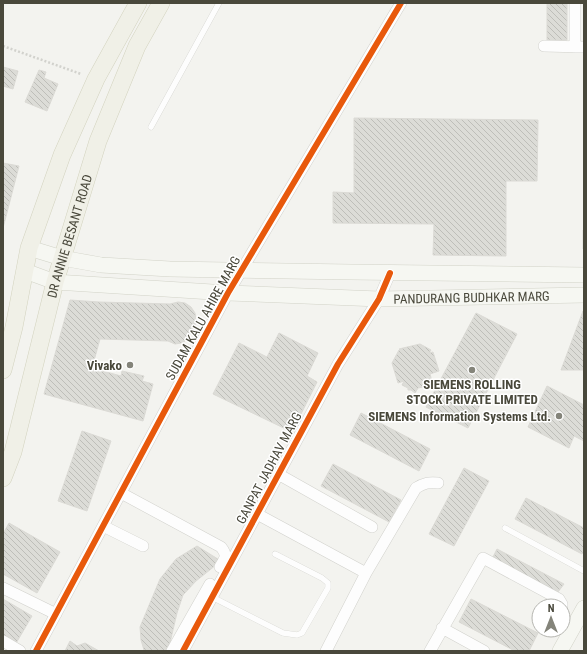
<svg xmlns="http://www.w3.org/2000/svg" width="587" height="654" viewBox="0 0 587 654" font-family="'Roboto Condensed',sans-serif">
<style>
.building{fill:url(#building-back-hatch);stroke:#dbdad5}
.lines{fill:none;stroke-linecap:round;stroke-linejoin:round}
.service-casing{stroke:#d1d1cc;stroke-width:6}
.minor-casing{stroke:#d1d1cc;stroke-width:12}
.secondary-casing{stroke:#d2d3c8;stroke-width:16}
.primary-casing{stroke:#d3d3bf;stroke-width:18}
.path{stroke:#d2d2cd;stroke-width:2.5;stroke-dasharray:2 2;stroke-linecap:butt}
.service{stroke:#fdfdfd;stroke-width:5.5}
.minor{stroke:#fdfdfd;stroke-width:11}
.secondary{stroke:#f6f7f2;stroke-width:15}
.primary{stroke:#f0f0e7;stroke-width:17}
.cycleway-casing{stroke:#fff;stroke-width:8}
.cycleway{stroke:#e8590c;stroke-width:6}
.poi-dot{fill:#84847a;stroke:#fff;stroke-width:1.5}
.labels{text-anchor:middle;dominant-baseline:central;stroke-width:3;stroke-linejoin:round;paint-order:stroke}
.street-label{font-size:13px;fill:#49483b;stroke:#fff}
.poi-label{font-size:13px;font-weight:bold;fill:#49483b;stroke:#fff;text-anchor:end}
</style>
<defs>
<pattern id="building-back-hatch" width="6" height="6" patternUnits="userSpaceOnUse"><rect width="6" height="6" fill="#dcdcd7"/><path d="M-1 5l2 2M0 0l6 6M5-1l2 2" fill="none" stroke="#bebeb9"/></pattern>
</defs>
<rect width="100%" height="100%" fill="#f3f3ef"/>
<path class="building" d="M547,3H567V40H547Z
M3,67L18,71L13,89L3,86Z
M39,70L46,72L44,78L58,84L47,111L25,102Z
M354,118L538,120L537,181H506V256L433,255L434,224L333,223V192L354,193Z
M3,163L19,166L3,228Z
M583,230H584V249H583Z
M70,300L99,302L170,304L178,302L185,303L191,307L195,313L196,319L195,326L184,342L181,343L175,344L168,341L100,339L92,368L121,376L122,371L144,376L142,381L153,384L143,421L44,394Z
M583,311L584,370H561Z
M476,313L517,334L468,428L426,407Z
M279,333L318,353L307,376L317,382L292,432L213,394L239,343L267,357Z
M420,344L431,350L429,353L433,352L439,371L430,374L433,385L418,388L415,393L411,390H408V388L402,385L404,381L398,383L392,363L399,350H400L399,349Z
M547,386L584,405V441L574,436L569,448L528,427Z
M361,413L430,449L419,471L350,435Z
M82,431L111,441L87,511L58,501Z
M333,464L401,500L389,522L321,486Z
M464,468L489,481L454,546L429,534Z
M526,498L584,528V551L582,554L515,519Z
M9,523L60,552L37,593L3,574V534Z
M197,546L221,561L196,581L183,595L177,613L168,651L144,650L141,640L140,627L160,579L176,559Z
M497,549L564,584L558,592L492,559Z
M3,599L32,616L15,645L3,637Z
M471,599L538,633L529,651H515L459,622Z
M70,641L77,646L85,643L99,651H65Z"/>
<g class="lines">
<g class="service-casing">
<path id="service" d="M151,127L219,3
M505,528L584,571
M212,597L283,633L297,635L302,633L328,588V583L322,578L275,554"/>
</g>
<g class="minor-casing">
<path id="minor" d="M544,46L584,47
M575,47V3
M278,474L372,527
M121,493L221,547C228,556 225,558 220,567
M257,514L366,573L326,651
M103,526L143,546
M366,573L416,488C424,483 429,482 438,483
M3,588L56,614
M442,628L484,651
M3,641L20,651
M36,651L228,293L401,3
M172,651L210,584
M183,651L338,364L379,299L390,273
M430,651L483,558L559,599L562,604V606"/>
</g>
<g class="secondary-casing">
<g id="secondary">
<path d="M29,248L62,258L101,265L170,269L351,272L584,275"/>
<path id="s1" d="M25,271L55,282L228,293L379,299L584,295"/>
<path d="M560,651L584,608"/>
</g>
</g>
<g class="primary-casing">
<g id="primary">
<path d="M3,370L14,327L29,248L62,155L96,79L138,3"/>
<path id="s2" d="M3,478L13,452L55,282L98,141L137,46L161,3"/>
</g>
</g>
<path class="path" d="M3,46L81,74"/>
<use href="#service" class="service"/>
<use href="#minor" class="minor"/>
<use href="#secondary" class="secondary"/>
<use href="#primary" class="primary"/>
<g class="cycleway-casing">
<path id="cycleway" d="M36,651L228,293L401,3
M183,651L338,364L379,299L390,273"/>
</g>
<use href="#cycleway" class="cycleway"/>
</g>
<g class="poi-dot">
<circle cx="130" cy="365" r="4"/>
<circle cx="472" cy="370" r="4"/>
<circle cx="559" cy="416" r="4"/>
</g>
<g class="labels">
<g class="street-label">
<text stroke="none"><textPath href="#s2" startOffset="251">DR ANNIE BESANT ROAD</textPath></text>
<text stroke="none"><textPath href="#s1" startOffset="449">PANDURANG BUDHKAR MARG</textPath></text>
<text transform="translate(203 318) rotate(-61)">SUDAM KALU AHIRE MARG</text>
<text transform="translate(269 468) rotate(-62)">GANPAT JADHAV MARG</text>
</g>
<g class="poi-label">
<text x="122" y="365">Vivako</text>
<text x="472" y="384" text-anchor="middle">SIEMENS ROLLING<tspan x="472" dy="15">STOCK PRIVATE LIMITED</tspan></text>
<text x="551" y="416">SIEMENS Information Systems Ltd.</text>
</g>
</g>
<rect width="587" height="654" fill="none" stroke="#49483b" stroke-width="8"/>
<g transform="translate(551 618)"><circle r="19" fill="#ffffff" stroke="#b6b6b1"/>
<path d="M0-3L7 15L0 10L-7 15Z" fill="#84847a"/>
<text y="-6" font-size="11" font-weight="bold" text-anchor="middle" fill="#49483b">N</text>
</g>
</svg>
